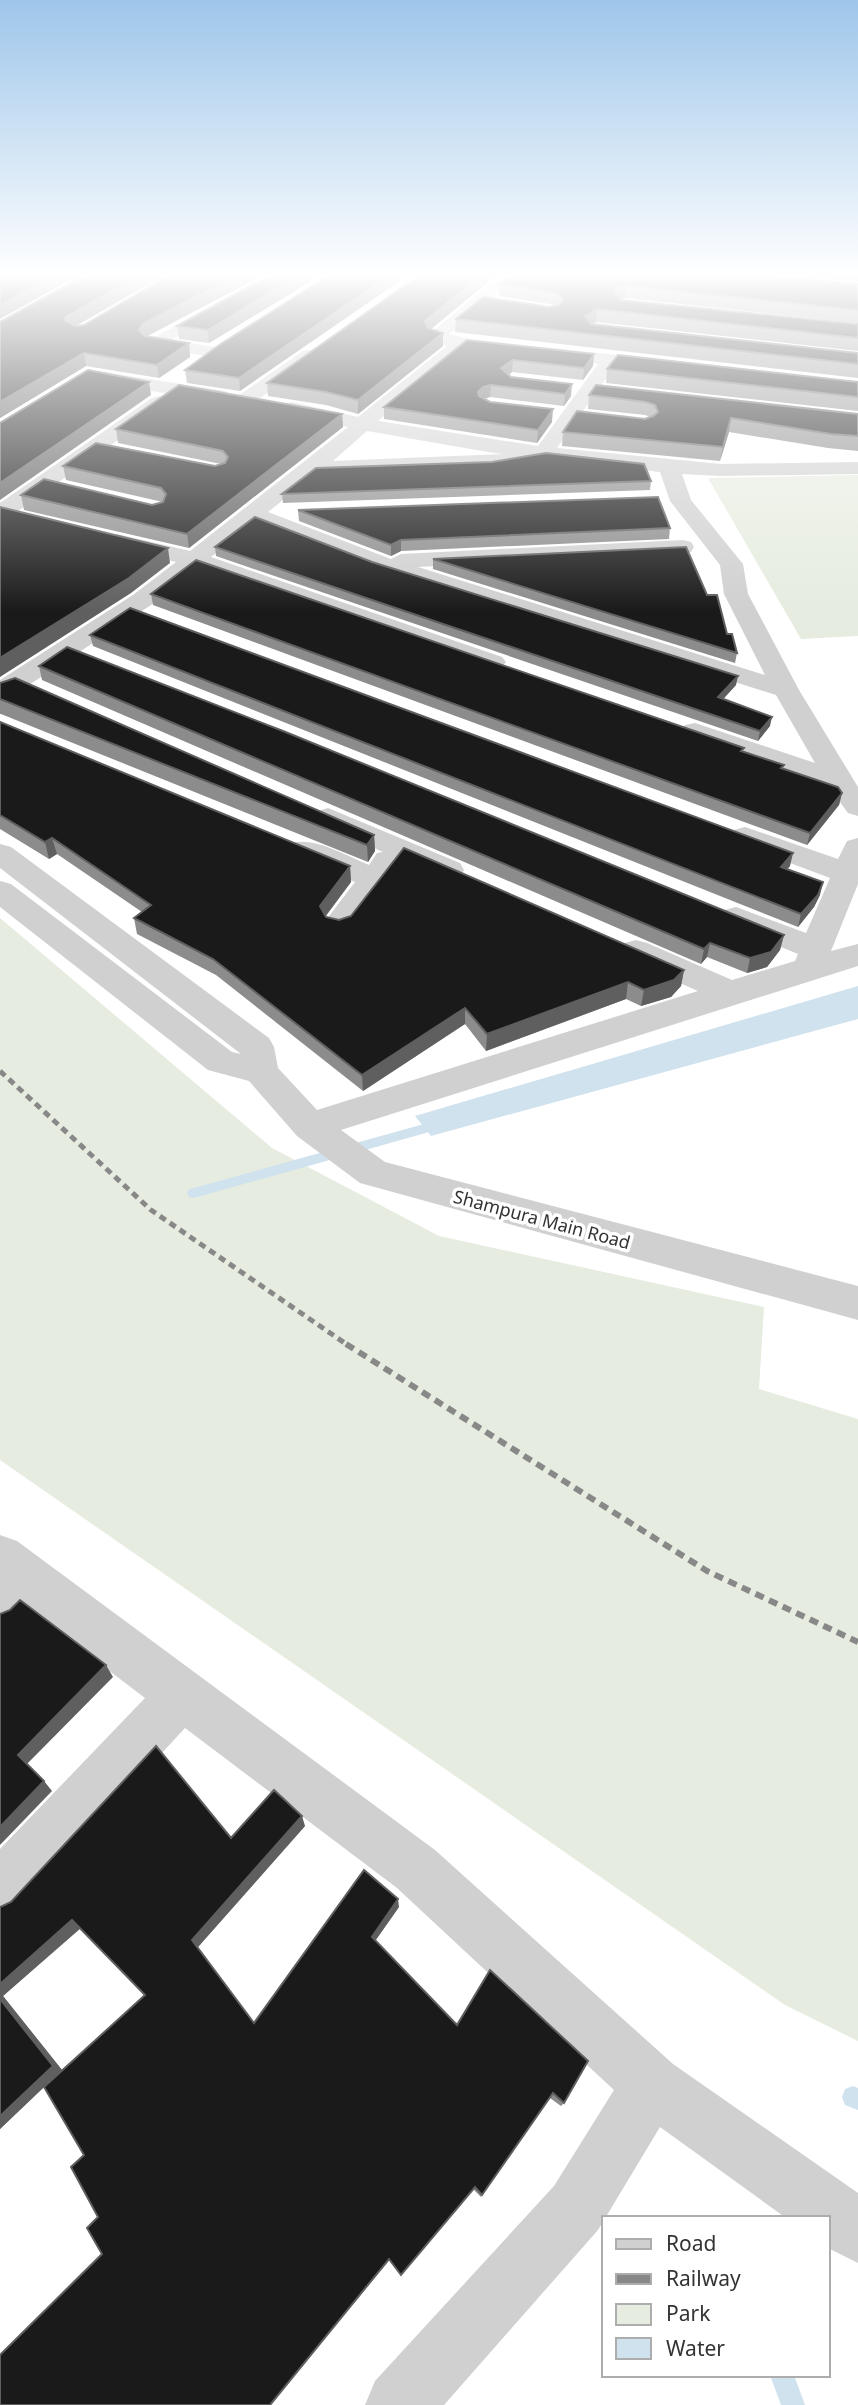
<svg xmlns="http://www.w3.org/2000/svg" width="858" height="2405" viewBox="0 0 858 2405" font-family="'Noto Sans',sans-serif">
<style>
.green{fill:#e6ecdf}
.water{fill:#cfe2ee}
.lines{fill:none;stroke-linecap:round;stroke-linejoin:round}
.stream{fill:#cfe2ee;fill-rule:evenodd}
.minor{fill:#d0d0d0;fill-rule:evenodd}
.rail-far1{stroke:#888;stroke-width:5;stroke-dasharray:7 5;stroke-linecap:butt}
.rail{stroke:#888;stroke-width:6;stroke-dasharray:9 6;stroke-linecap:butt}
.wall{fill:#8c8c8c;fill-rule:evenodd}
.shaded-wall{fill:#5f5f5f}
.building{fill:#1a1a1a;stroke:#5f5f5f;stroke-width:2}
.labels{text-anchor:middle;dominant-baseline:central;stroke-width:7;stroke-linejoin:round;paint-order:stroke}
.street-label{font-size:18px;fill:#333;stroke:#fff}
</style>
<rect width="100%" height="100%" fill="#fff"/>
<path class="green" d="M858,475V636L801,639L708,478Z
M0,918L272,1148L439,1236L764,1307L759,1389L858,1419V2041L785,2005L0,1460Z"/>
<path class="water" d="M858,986V1019L431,1136L415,1116Z"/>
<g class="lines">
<path class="stream" d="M442,1119L449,1124L447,1127L194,1198L189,1197L187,1193L189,1189L194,1188Z
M853,2086L858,2088V2110L845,2105L842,2097L845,2089Z
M770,2375H794L805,2405H781Z"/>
<path class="minor" d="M271,274H292L171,340L219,348L222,352L219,356L213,357L153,348L144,343Z
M502,274H520L449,334L468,339L471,343L468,347L378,421L538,446L598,364L535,356L532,352L541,347L665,360L674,366L665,372L615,366L557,448L721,464L858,462V474L721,476L682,474L691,500L743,564L748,594L799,690L858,787V816L848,813L829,787L685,737L681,731L685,725L695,723L815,763L776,695L373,568L255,523L211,557L502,657L506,662L502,667L493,670L484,667L197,568L151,605L9,698L0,700V680L133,595L176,562L109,546L106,541L109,536L117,534L190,551L348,427L285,412L282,408L285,404L292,402L358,417L447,346L430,340L427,336ZM367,431L488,452L503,454L333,461ZM545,459L660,472L670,501L720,565L724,594L765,675L418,567L683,554L691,552L694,547L691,542L683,540L401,554L391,559L268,512L316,474L492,468Z
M309,350L315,351L318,355L315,359L252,404H238L235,400L238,396L303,351Z
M98,371L225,391L235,397L225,403L91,381L89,377Z
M159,396L169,402L166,406L8,518L0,520V503L152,398Z
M328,808L460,863L464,870L460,877L449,879L438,877L403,861L350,931L339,934L328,931L323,924L355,882L292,855L288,849L292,843C316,837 346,856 369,865L377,853L383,852L318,823L313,817L318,811Z
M745,827L838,859L847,841L858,838V884L831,951L858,944V966L341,1130L385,1162L858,1286V1320L360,1183L297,1136L249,1081L208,1070L0,907V881L11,884L232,1052L241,1054L0,868V844L11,847L269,1038L274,1047L278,1068L317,1110L698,991L625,959L620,951L625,943L636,940L647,943L732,980L795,961L798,954L725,924L720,917L725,910L736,907L806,933L830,878L734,842L730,836L734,830Z
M0,1535L17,1541L435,1850L673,2064L858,2193V2263L828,2248V2218H786L660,2127L598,2230L444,2405H365L375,2381L554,2186L614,2090L397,1888L185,1728L19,1908L0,1916V1849L145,1698L28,1609L17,1620L0,1626Z"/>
<path class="rail-far1" d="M0,1071L151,1210L349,1346"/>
<path class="rail" d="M346,1344L707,1571L858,1642"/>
</g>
<path class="wall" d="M87,274H166L75,326L84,325L171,274H265L146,337L189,343L190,357L159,378L86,366L0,418V322Z
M272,274H323L209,343L179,339L177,326Z
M331,274L240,391L187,383L185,370Z
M421,274H498L431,329L443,346L358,414L326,405L268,396L267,383Z
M778,274H858V282Z
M499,284H858V323L625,298L620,300L858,324V351L596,322L594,324L858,353V378L455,332L456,319L556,305L499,296Z
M467,340L594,354L593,366L583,380L512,372L509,375L511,377L571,396L564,406L490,397L485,399L490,402L552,422L537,443L384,419V407Z
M607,369L858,382V411L606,383Z
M589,395L858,414V451L828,448L729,432L720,461L562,446L563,432L650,417L645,415L588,409Z
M342,414L343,427L189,548L24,510L21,495L152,505L163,502L66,480L63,466H215L221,464L118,443L116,429Z
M651,481L650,490L283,503L282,494Z
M298,510L670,528L669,539L401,551L391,556L299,521Z
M215,547L372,562L736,685L723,699L770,726L758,741L216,556Z
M433,559L707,595L737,653L735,663L433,569Z
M151,594L744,748L743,751L784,765L783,769L842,793L839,805L807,845L153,605Z
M90,635L790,866L787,869L820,895L814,907L798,927L93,646Z
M39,666L784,935L780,950L767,967L747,973L707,957L701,964L42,680Z
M0,683L374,835L375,851L368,862L1,714H0Z
M0,722L350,866L351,882L326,916V917L339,920L684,970L681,986L671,997L641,1006L626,999L486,1051L465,1024L363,1091L216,975L137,934L134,918L142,912L57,854L49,859L0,829Z
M305,1826L198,1947L254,2023L399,1907L375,1941L457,2025L490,1970L564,2103L561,2106L550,2098L481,2197L473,2189L389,2259L271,2405H0L102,2254L98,2217L84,2155L44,2087L0,2129V1907L231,1838ZM80,1928L145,1995L62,2070L3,1996Z"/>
<path class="shaded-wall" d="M56,274H81L0,319V305Z
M142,274H166L69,330L65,320L66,317Z
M240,274H265L145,337L139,330L143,324Z
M301,274H323L209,343L208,330Z
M392,274H410L240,391L239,378Z
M483,274H498L425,334V321Z
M627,286L625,298L617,300L615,293L618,288Z
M597,309L596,322L584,329L585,316Z
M443,333V346L358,414V400Z
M189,343L190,357L159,378L157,365Z
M84,353L86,366L0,418V402Z
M594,354L593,366L583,380L584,368Z
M513,360L512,372L501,380V368Z
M149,382L151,395L0,500V483Z
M572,384L571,396L564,406L565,394Z
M491,385L490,397L482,399L478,404V392L483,387Z
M553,409L552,422L537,443L538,430Z
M342,414L343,427L189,548L187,534Z
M731,418L729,432L720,461L723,447Z
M401,540V551L391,556V545Z
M168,548L170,563L131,593L0,677V658Z
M738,676L736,685L716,707L718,697Z
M772,717L770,726L758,741L760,731Z
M842,793L839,805L807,845L810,833Z
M374,835L375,851L368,862L367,845Z
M52,838L57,854L49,859L45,842Z
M793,853L790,866L778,880L781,867Z
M350,866L351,882L321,922L320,906Z
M823,882L820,895L814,907L798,927L801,914Z
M784,935L780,950L767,967L747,973L750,958Z
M710,943L707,957L701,964L704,949Z
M684,970L681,986L671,997L641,1006L644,990Z
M628,982L626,999L486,1051L487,1034Z
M465,1008V1024L363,1091L362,1075Z
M106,1665L113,1677L26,1765L18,1755Z
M44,1781L52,1791L0,1845V1827Z
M302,1816L305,1826L198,1947L192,1940Z
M398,1899L399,1907L373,1944L372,1937Z
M72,1920L81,1928L3,1996L62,2070L0,2129V1984Z
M389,2259H390L270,2405Z"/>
<path class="building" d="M0,274H56L0,305Z
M87,274H142L66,317L65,320L75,326L84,325L171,274H240L143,324L139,330L145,336L189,343L157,365L84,353L0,402V322Z
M272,274H301L208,330L177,326Z
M331,274H392L239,378L185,370L219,345Z
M421,274H483L425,321L428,328L443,333L358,400L326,392L267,383Z
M510,274H751L858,284V310L627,286L618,288L615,293L620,300L858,324V338L597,309L585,316L591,324L858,353V364L456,319L483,297L550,307L559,305L563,299L557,293L499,284Z
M467,340L594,354L584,368L513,360L501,368L511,377L572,384L565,394L491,385L483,387L478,392L479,396L490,402L553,409L538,430L384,407Z
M618,355L858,382V397L607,369Z
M88,370L149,382L0,483V423Z
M179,385L342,414L187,534L21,495L44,479L152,505L163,502L166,494L161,488L63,466L96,443L215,466L225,463L228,457L223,451L116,429Z
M596,385L858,414V436L831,434L731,418L723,447L563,432L577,411L645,419L653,416L658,412L655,405L646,402L589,395Z
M546,453L644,464L651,481L282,494L316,468L492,462Z
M658,497L670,528L401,540L391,545L298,510Z
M0,507L168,548L129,578L0,658Z
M255,517L372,562L738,676L718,697L772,717L760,731L215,547Z
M686,547L707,595H717L727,634H732L737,653L433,559Z
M196,560L744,748L741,751L784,765L781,768L838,787L842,793L810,833L151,594Z
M130,608L793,853L781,867L823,882L818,895L801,914L90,635Z
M67,647L283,731L784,935L771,952L750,958L710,943L704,949L39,666Z
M15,678L374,835L367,845L0,699V683Z
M0,722L350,866L320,906L326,917L339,920L351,916L404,848L684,970L674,980L644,990L628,982L487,1034L465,1008L362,1075L213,959L134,918L151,905L52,838L45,842L0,815Z
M20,1600L106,1665L18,1755L44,1781L0,1827V1614L10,1610Z
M156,1746L231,1838L274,1790L302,1816L192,1940L254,2023L364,1870L398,1899L372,1937L457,2025L490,1970L588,2061L564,2103L553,2093L482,2195L475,2187L401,2275L389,2259L270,2405H0V2355L102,2254L87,2228L98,2217L71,2167L84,2155L44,2087L145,1995L72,1920L0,1984V1907L11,1902Z
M0,1999L53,2066L0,2116Z"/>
<linearGradient id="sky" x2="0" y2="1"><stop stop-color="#9ec6ea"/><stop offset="0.45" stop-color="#fff"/><stop offset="1" stop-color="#fff" stop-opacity="0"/></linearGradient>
<rect width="858" height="611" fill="url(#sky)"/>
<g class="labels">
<g class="street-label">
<text transform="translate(542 1219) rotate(15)">Shampura Main Road</text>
</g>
</g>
<rect x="602" y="2216" width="228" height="161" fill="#ffffff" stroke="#adadad" stroke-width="2"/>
<rect x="616" y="2239" width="35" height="10" fill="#d0d0d0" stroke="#adadad" stroke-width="2"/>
<text x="666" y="2251" font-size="21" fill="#333333">Road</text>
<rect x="616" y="2274" width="35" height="10" fill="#888888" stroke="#adadad" stroke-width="2"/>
<text x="666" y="2286" font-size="21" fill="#333333">Railway</text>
<rect x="616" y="2304" width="35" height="21" fill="#e6ecdf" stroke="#adadad" stroke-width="2"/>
<text x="666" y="2321" font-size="21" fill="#333333">Park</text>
<rect x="616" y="2338" width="35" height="21" fill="#cfe2ee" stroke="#adadad" stroke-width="2"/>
<text x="666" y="2356" font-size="21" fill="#333333">Water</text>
</svg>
